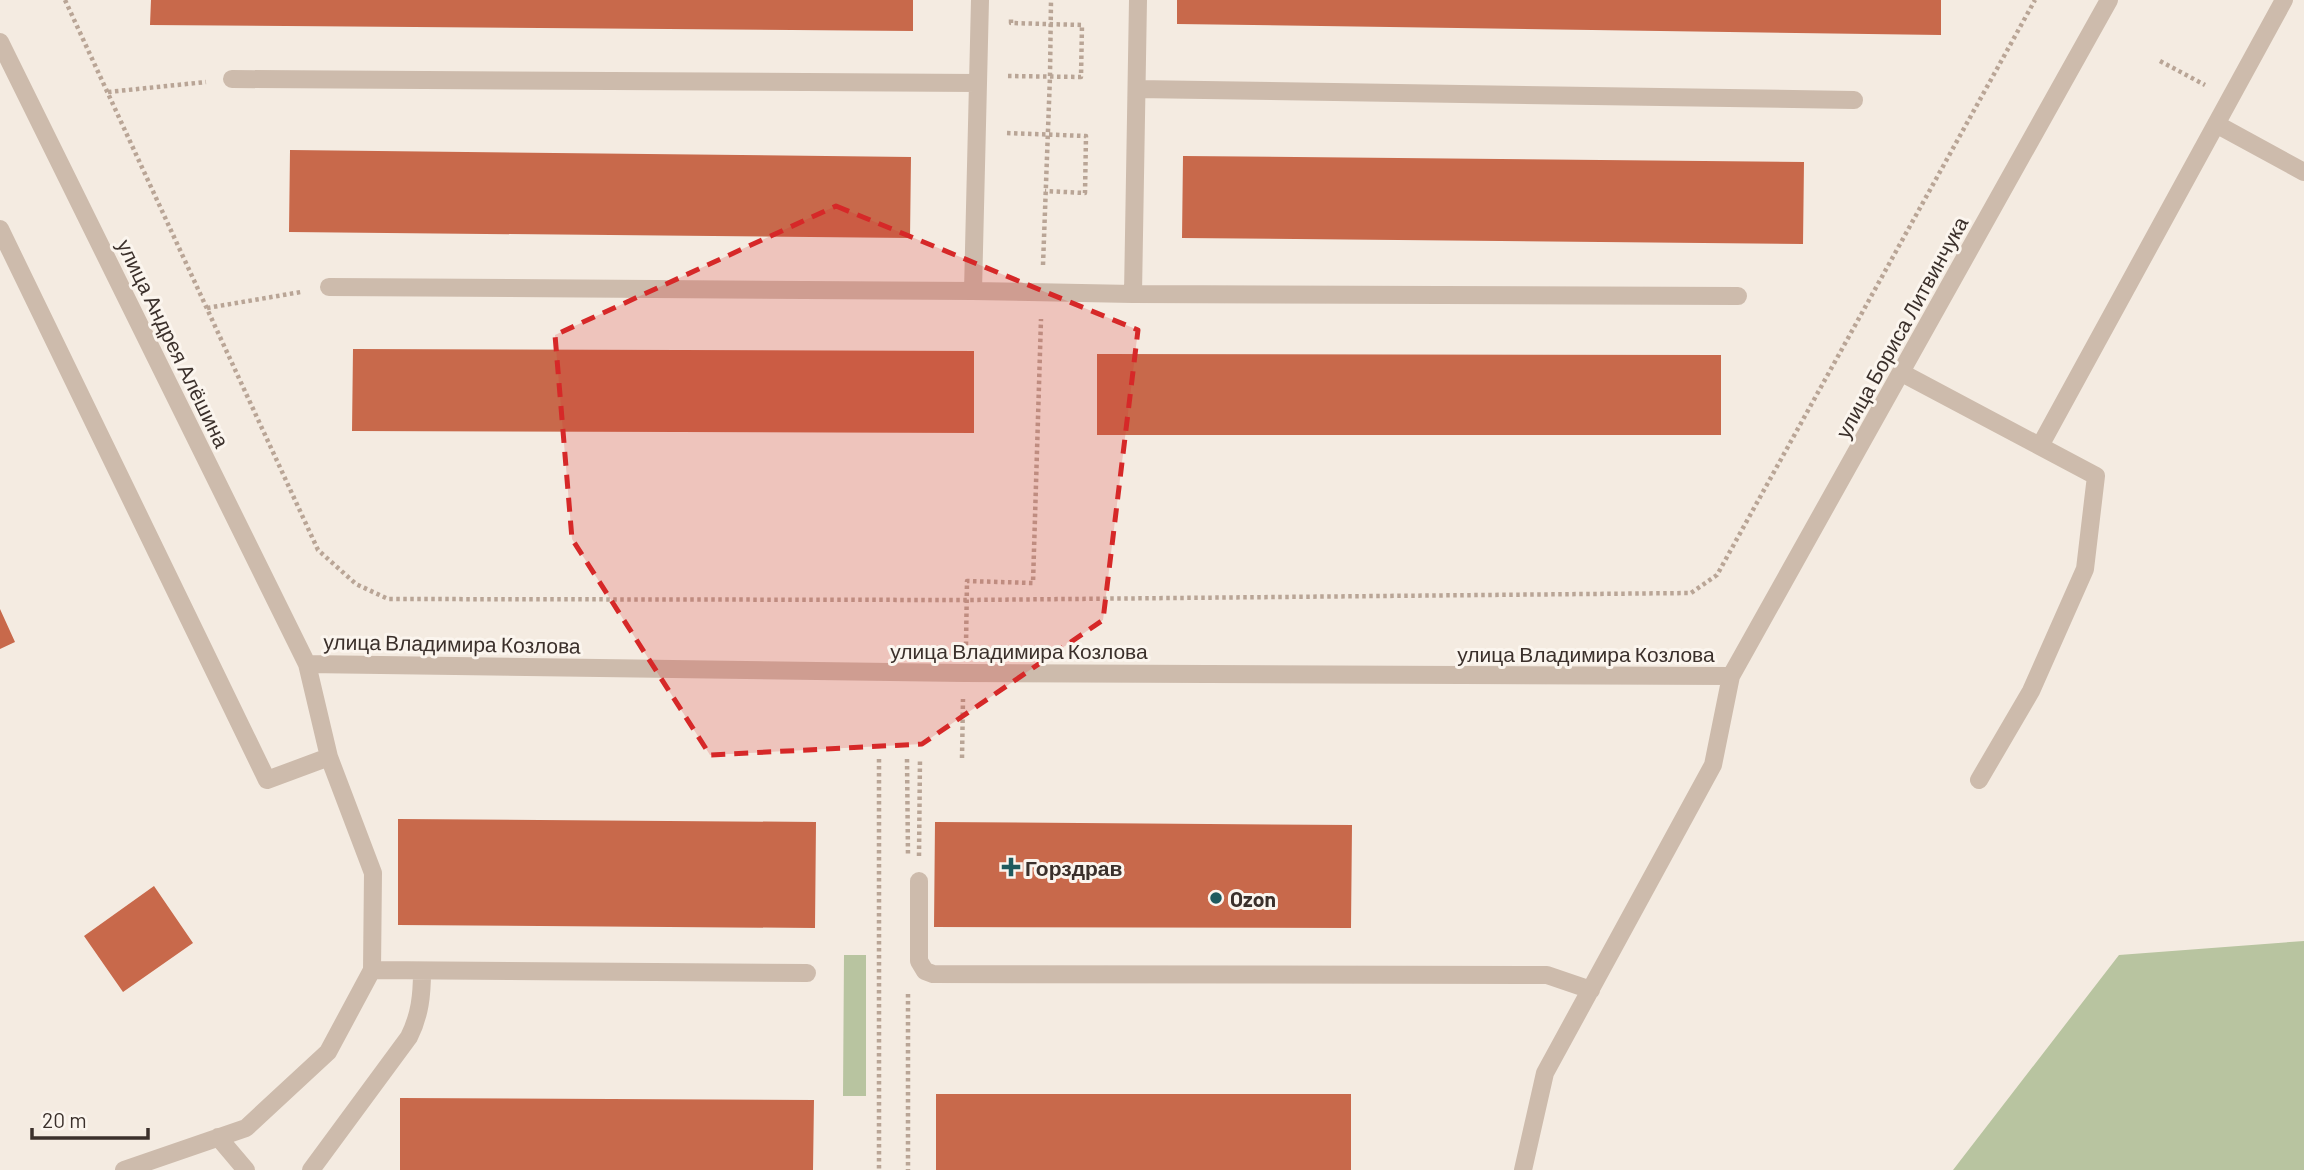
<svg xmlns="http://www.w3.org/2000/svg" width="2304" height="1170" viewBox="0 0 2304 1170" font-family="Barlow,sans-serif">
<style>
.green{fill:#b8c4a0}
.building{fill:#c8694b}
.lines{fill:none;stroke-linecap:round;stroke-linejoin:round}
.path{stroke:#b9a596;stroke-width:4.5;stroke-dasharray:3.5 3.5;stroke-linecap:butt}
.minor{stroke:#cdbbac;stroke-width:18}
.marked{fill:#d62828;fill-opacity:0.2;stroke:#d62828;stroke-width:5;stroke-dasharray:14 9;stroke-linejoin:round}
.poi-dot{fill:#1f5a5e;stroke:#fbf5ee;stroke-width:2.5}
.labels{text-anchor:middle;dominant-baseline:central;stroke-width:6;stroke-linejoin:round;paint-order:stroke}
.street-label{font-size:21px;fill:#3b302b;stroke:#fbf5ee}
.poi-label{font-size:21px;font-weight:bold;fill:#3b302b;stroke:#fbf5ee;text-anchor:start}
</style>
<rect width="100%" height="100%" fill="#f4ebe1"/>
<path class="green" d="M2304,941V1170H1953L2119,955Z
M844,955H866V1096H843Z"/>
<path class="building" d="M151,0H913V31L150,25Z
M1177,0H1941V35L1177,24Z
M290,150L911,157L910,238L289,232Z
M1183,156L1804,162L1803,244L1182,238Z
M353,349L974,351V433L352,431Z
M1097,354L1721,355V435H1097Z
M0,609L15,642L0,649Z
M398,819L816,822L815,928L398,925Z
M935,822L1352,825L1351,928L934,927Z
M154,886L193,943L123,992L84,936Z
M936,1094H1351V1170H936Z
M400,1098L814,1100L813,1170H400Z"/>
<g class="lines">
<path class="path" d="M65,0L318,550L356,584L388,599L967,600L1691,593L1717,575L2035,0
M2160,61L2205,85
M1008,76L1081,77L1082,25L1011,23V18
M108,92L206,82
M1007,133L1086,136L1085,193L1045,191
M1043,265L1050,76L1051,0
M207,308L301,292
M966,645L967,581L1033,583L1041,319
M962,758L963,699
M879,759V1170
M907,759L908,856
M919,856L920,758
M908,994V1170"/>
<path class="minor" d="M980,0L973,291L1133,294L1138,0
M0,42L307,664L329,757L373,873L372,970L328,1052L246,1128L124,1170
M232,79L978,83
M1137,89L1854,100
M2216,124L2304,172
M0,229L267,780L329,757
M329,287L973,291
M1133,294L1738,296
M1902,373L2096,476L2085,569L2031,691L1979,780
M2040,446L2284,0
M307,664L964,673L1731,676
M919,881V961L925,971L933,974L1547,975L1591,990
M372,970L807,973
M218,1137L246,1170
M311,1170L409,1037C420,1015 422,995 422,971
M1523,1170L1545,1073L1713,765L1731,676L2109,0"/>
</g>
<path class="marked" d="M836,206L1138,330L1103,620L922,744L710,755L572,539L555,335Z"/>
<g class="poi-dot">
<path d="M1007.5 856.5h7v7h7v7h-7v7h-7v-7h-7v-7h7z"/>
<circle cx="1216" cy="898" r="7"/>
</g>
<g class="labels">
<g class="street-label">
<text transform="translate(1901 327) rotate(-61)">улица Бориса Литвинчука</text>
<text transform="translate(174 343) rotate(64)">улица Андрея Алёшина</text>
<text transform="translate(452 643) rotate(1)">улица Владимира Козлова</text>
<text x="1019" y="650">улица Владимира Козлова</text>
<text x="1586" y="653">улица Владимира Козлова</text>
</g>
<g class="poi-label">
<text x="1025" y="867">Горздрав</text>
<text x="1230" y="898">Ozon</text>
</g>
</g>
<path d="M32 1128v10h116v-10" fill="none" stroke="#3b302b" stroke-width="3.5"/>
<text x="42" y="1128" font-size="21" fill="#3b302b" stroke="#fbf5ee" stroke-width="5" paint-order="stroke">20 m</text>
</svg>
